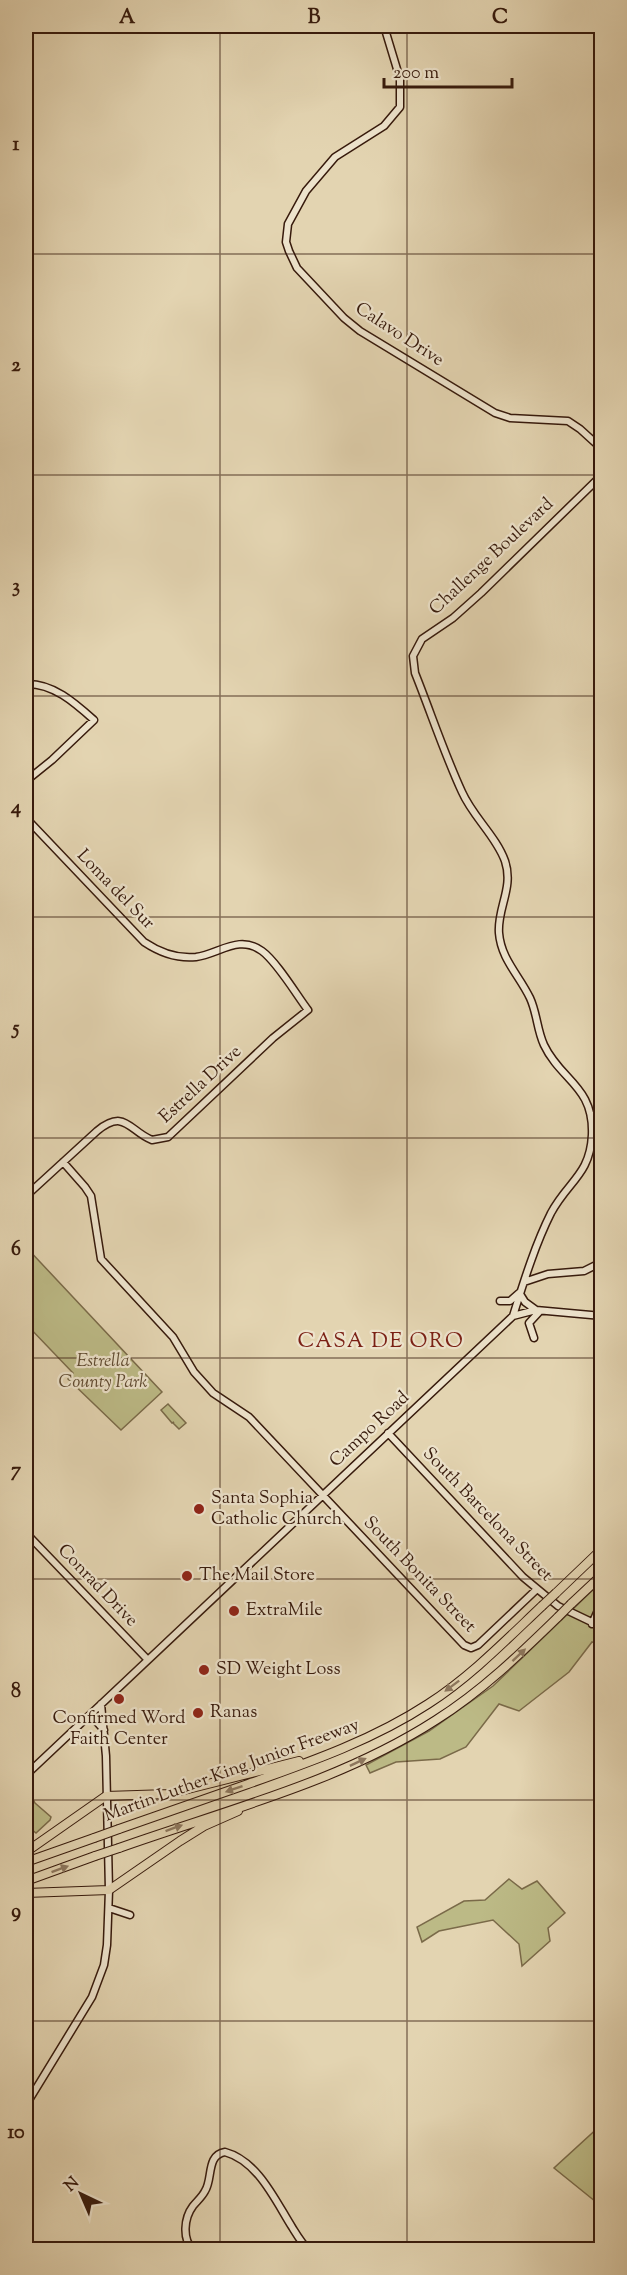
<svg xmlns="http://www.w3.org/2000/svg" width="627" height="2275" viewBox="0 0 627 2275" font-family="'Sorts Mill Goudy',serif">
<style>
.green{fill:#bcba86;stroke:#7a6a49;stroke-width:1.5}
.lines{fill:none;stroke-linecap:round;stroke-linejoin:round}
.secondary-casing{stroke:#371a0c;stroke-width:9}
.highway-casing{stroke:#371a0c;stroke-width:10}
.secondary{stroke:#ede3cc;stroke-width:6}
.highway{stroke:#e3d4b1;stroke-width:8}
.highway-bridge-casing{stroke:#371a0c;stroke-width:10;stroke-linecap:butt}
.highway-bridge{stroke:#e3d4b1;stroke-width:8}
.oneway{fill:#8d775e}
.grid{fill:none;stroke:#371a0c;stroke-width:1.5;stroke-opacity:0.55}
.poi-dot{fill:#8f2418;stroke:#ede3cc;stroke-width:2}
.labels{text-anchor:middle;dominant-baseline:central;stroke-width:4.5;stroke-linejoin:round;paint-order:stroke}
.street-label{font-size:18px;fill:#371a0c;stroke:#ede3cc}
.park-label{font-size:18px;font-style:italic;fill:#5f4a31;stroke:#ede3cc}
.poi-label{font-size:18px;fill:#371a0c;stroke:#ede3cc;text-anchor:start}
.quarter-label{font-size:21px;letter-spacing:1.5px;fill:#7a1f14;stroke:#ede3cc}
.neatline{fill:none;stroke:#371a0c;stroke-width:2}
.grid-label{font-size:20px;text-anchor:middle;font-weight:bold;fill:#371a0c}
</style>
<rect width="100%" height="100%" fill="#e3d4b1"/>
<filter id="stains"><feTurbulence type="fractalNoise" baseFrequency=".00333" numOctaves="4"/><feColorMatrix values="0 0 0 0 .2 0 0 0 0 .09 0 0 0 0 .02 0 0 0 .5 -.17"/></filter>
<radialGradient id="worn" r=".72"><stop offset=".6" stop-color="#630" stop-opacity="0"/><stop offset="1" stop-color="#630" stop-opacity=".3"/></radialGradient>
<path class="green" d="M26,1247L162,1392L121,1430L68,1379L73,1373L26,1324Z
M168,1404L186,1423L179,1429L173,1423L174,1422L172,1423L161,1410Z
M597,1586C606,1598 598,1611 592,1623L601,1627V1645L592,1642L569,1672L519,1711L499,1704L466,1747L440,1759L396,1762L370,1773L366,1765L429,1731L493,1686Z
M26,1794L30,1795L35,1803L51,1817L50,1820L36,1833L26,1825Z
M509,1879L522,1889L537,1881L565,1913L548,1928L550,1941L522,1966L519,1944L493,1920L439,1931L422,1942L417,1927L464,1901L485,1900Z
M601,2125V2206L554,2168Z"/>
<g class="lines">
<g class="secondary-casing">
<path id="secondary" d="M384,26L400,79V107L384,126L335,157L306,191L288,224L286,242L289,251L297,268L344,318L360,331L495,413L510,418L568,421L580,429L602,449
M26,684C53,683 75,703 94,720L52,760L26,781
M26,818L144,942C159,952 177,959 196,957C219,954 239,934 262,951C277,962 296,994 308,1010L273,1038L168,1137L152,1140C129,1131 125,1108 97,1131L26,1196
M591,1117L602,1112
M63,1162L85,1187L91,1196L101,1259L173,1337L194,1372L213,1393L249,1417L464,1645L471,1648L478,1645L537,1589
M524,1282L548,1274L584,1271L602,1262
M520,1294L525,1302L536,1310
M500,1301H510L519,1293
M513,1316C524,1281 535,1245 551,1213C568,1181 590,1175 592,1135C594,1086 561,1081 544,1045C537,1030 537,1013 530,998C519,975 501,959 499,933C497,908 514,888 505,861C496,836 473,817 462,792C444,753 431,713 415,673L413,656L422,639L453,618L481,593L602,475
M534,1338L529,1323L540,1311
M388,1433L523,1577L558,1606L602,1627
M26,1533L148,1660
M592,1624L602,1601
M87,1717L96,1721L104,1730
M26,1775L513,1316L536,1310L602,1316
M109,1908L130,1915
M26,2105L92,1997L104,1965L107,1945L109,1890L106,1756L101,1704
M193,2250C182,2239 184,2218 193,2206C197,2201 202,2197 205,2191C213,2179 206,2155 225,2152C258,2161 275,2200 292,2227C297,2235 302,2244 309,2250"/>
</g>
<g class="highway-casing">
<path id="highway" d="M556,1593L602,1549
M571,1604L602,1575
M119,1829C162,1814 205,1799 248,1784C310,1762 373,1740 428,1704C470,1677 506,1640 542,1606
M119,1848C226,1810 340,1782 436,1720C482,1691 520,1654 558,1617
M26,1852L106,1796L168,1794L299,1761
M26,1862L94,1838
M26,1881L95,1856
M26,1893L109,1890L180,1841L204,1826L238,1811"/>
</g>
<use href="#secondary" class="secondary"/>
<use href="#highway" class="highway"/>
<g class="highway-bridge-casing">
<path id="highway-bridge" d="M542,1606L556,1593
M558,1617L571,1604
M94,1838L119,1829
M95,1856L119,1848"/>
</g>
<use href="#highway-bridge" class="highway-bridge"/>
</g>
<defs><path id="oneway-solid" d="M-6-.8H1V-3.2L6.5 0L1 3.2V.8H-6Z" transform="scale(1.5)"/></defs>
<g class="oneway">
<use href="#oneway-solid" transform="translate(519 1655) rotate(-43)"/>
<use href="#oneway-solid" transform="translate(452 1686) rotate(143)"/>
<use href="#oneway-solid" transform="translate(358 1762) rotate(-25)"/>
<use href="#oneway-solid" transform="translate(234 1789) rotate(161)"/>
<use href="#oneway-solid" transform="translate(174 1828) rotate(-20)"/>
<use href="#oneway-solid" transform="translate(60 1869) rotate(-20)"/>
</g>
<path class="grid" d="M220,26V2250M407,26V2250M26,254H602M26,475H602M26,696H602M26,917H602M26,1138H602M26,1358H602M26,1579H602M26,1800H602M26,2021H602"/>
<g class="poi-dot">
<circle cx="199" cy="1509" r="6"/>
<circle cx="187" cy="1576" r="6"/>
<circle cx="234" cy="1611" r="6"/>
<circle cx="204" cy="1670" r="6"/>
<circle cx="119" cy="1699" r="6"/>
<circle cx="198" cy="1713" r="6"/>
</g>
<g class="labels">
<g class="street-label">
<text transform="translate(399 335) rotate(33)">Calavo Drive</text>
<text transform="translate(492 557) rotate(-43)">Challenge Boulevard</text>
<text transform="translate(115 890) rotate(46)">Loma del Sur</text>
<text transform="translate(201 1085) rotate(-43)">Estrella Drive</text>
<text transform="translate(370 1430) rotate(-43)">Campo Road</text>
<text transform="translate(487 1515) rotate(46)">South Barcelona Street</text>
<text transform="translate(419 1575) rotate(46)">South Bonita Street</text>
<text transform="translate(97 1586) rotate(46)">Conrad Drive</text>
<text transform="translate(232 1771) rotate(-20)">Martin Luther King Junior Freeway</text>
</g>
<g class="park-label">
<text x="103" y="1362">Estrella<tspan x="103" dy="21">County Park</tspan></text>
</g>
<g class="poi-label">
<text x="211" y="1499">Santa Sophia<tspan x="211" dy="21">Catholic Church</tspan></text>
<text x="199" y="1576">The Mail Store</text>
<text x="246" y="1611">ExtraMile</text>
<text x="216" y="1670">SD Weight Loss</text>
<text x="210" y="1713">Ranas</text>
<text x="119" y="1719" text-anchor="middle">Confirmed Word<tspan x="119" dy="21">Faith Center</tspan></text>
</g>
<g class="quarter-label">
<text x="381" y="1342">CASA DE ORO</text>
</g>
</g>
<rect width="627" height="2275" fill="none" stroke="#e3d4b1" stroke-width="66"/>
<g transform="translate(81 2194) rotate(316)" stroke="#ede3cc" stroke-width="4.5" paint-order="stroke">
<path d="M0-4.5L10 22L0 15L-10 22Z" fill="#371a0c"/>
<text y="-9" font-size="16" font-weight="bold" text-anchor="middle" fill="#371a0c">N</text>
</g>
<path d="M384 78v9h128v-9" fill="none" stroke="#371a0c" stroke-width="3"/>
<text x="393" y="78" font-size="18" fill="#371a0c" stroke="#ede3cc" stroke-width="4.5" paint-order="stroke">200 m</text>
<rect x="33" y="33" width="561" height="2209" class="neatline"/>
<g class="grid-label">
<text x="127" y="23">A</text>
<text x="314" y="23">B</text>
<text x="500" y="23">C</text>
<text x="16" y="150">1</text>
<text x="16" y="371">2</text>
<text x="16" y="592">3</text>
<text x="16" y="813">4</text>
<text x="16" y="1034">5</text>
<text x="16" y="1255">6</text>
<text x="16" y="1476">7</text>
<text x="16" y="1697">8</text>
<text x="16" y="1917">9</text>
<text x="16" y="2138">10</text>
</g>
<rect width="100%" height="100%" filter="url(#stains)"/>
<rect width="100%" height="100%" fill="url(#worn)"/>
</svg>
